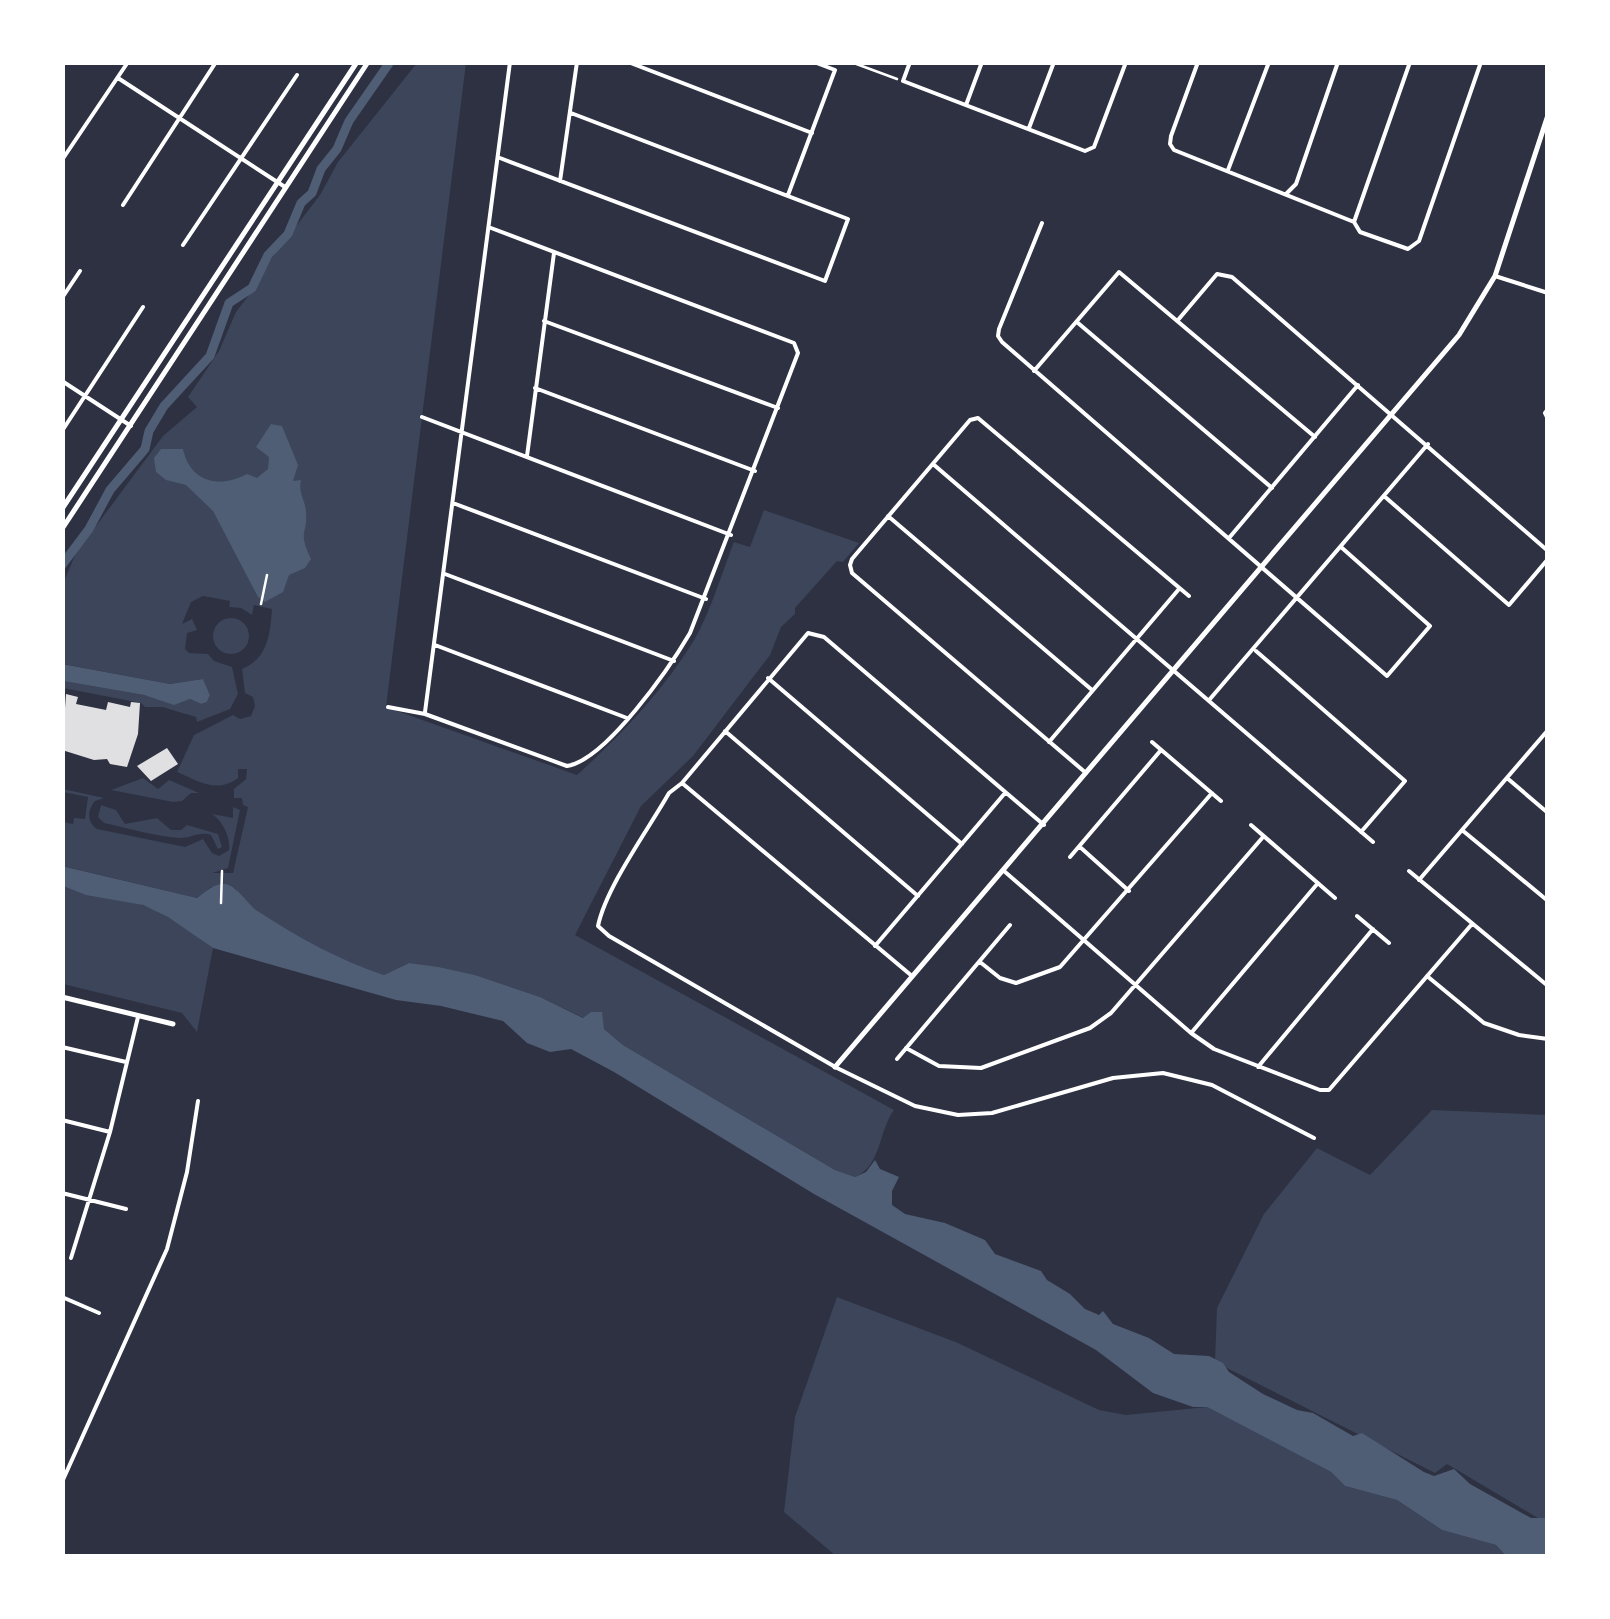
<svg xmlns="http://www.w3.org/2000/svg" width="1610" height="1619" viewBox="0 0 1610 1619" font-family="Manrope,sans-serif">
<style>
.green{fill:#3c4559}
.water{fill:#4f5d75}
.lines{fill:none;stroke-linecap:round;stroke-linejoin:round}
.canal{stroke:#4f5d75;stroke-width:9}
.building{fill:#e0e0e3}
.path{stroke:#fff;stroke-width:2.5}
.minor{stroke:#fff;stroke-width:4}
.tertiary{stroke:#fff;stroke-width:5}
</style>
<rect width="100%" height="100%" fill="#2d3142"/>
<path class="green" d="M417,63H466L386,707L577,775C621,735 661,693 693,642C711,611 721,575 734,542L750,547L764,510L859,543L843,562L837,561L795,608V614L781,627L770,655L693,756L641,806L575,935L894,1110C878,1132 882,1165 855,1177L835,1170L623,1045L604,1029L591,1012L584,1018L540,997L475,975L409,963L384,975C343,961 259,925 235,888L211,887L197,898L63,866V822L73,824L74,818L85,819L88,797L63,792V789L104,798L95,801C87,810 87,822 97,829L185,847L203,839L212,853L219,856L229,850C231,838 222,820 212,814L233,818V807L240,810L228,868L212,873H233L248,807L243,805L242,798H234V789L246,779L247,769H238V778C217,794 198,781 177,772L194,735L233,715L240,719L251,716L255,706L253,697L245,693L242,669C268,658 270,635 272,609L254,605L252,615L241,608L229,607L230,601L203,596L191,602L182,624L192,619L197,630L187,633L185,649L189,653L208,654L214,661L232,667L238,694L230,709L197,722L196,717L162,707H145L141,703L63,688V681L144,695L174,704L190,699L201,704L207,702L210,695L203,679L170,684L63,664L62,586L76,553L163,436L197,407L188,397L219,351L236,312L256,286L271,259L320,195L338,162Z
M213 636a18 18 0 1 1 36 0a18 18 0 1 1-36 0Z
M143,778L158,789L169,780L199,793H191L182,801L173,802L111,790Z
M101,805L116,810L125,824L157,818L171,830H181L187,825L218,834L222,847L218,849L211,835C197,831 192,839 179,838C154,836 128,828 104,823L98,817Z
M62,886C89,896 116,897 142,905C169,914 191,932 213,948L197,1032L182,1013L63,984Z
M1432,1110L1547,1115V1520L1538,1518L1447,1464L1435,1473L1215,1362L1217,1308L1264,1214L1317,1148L1370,1175Z
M837,1297L958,1343L1099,1410L1126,1415L1207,1407L1331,1472L1345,1486L1397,1500L1442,1530L1496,1545L1506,1556H836L784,1512L795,1417Z"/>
<path class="water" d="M271,424L282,426L298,465L293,481L301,480C298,493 305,499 306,512C308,536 297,529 311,559L305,568L289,575L283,592L265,602L258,597L213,511L186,485L166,480L156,472L154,458L161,449H183C190,482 219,489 247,474L257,478L268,469L269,457L256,447Z
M62,664L170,684L203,679L210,695L207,702L201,704L190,699L174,705L144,695L63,681Z
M62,866L197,898C205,892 213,884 224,884C238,885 247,905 259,912C299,938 339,960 384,975L409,963L438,967L475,975L540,997L583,1018L591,1012H602L604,1029L623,1045L835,1170L855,1177L866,1172L875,1160L880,1169L899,1177L892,1191V1205L905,1214L945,1223L985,1240L995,1254L1041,1271L1047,1280L1070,1294L1085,1309L1099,1315L1103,1311L1113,1324L1149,1338L1174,1354L1209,1356L1223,1363L1229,1372L1263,1394L1297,1410L1313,1413L1353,1436L1362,1433L1424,1472L1434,1476L1454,1469L1470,1484L1531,1518H1547V1556H1506L1496,1545L1442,1530L1397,1500L1345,1486L1331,1472L1207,1407H1193L1153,1393L1096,1350L814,1194L614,1072L571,1049L550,1052L527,1043L503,1021L441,1006L396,1000L213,948L168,917L143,905L86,895L63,886Z"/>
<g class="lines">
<path class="canal" d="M62,565L89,529L110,490L145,449L149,431L164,406L210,356L229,303L252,288L268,255L288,234L301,203L312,193L321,169L337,149L349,121L390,62"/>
</g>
<path class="building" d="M66,694L78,697L76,704L106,710L108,702L130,707L131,702L140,703L138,734L127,767L110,764L107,759L94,760L62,750Z
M167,748L178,764L151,781L137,766Z"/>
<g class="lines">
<path class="path" d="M851,62L897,79
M261,604L267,575
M221,903L222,871"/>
<path class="minor" d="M628,62L812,133
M910,62L903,81L1085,151L1094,147L1126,62
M1198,62L1171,136L1170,144L1174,150L1354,222L1360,232L1408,249L1419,241L1481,62
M118,78L285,187
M966,105L982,62
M1029,128L1054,62
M500,158L825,281L848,219L571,113
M62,160L128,62
M1228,170L1269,62
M560,181L577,62
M1286,194L1296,184L1338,62
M788,195L835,70L814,62
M123,205L216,62
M1354,222L1410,62
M1042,223L999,329L998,336L1002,342L1387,676L1430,626L1341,547
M183,245L297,75
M1495,276L1548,293
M62,298L80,271
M1178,320L1217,274L1232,277L1548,551
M544,321L778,408
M1078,323L1272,488
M1034,371L1119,272L1315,437
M62,381L131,426
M535,388L755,471
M1548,409L1545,413L1548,419
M422,417L731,535
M62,431L143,307
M527,456L554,253
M933,464L1373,842
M1384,496L1509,605L1548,559
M453,503L706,599
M888,516L1092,690
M1229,538L1358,385
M445,574L674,661
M435,645L627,718
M1256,651L1405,781L1361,832
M768,678L962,844
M1210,699L1428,444
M388,707L425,714L567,766C606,760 670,667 690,633L798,353L794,343L491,228
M425,712L510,62
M725,731L918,896
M1049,742L1179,589
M1152,742L1221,801
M1086,773L852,573L850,565L852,559L970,420L978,418L1189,596
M1507,778L1548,813
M682,783L912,976
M1044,825L824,637L808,633L682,783L669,793C648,830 606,887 598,926L609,936L837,1068L915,1106L958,1115L992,1113L1113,1078L1163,1073L1212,1085L1314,1138
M1251,825L1335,898
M1462,830L1548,901
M1080,847L1129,891
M1070,857L1161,750
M1004,871L1191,1033L1214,1049L1320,1090H1329L1472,924
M1409,871L1548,986
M1419,880L1548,730
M1357,916L1389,943
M875,946L1005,793
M980,962L1000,978L1016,983L1060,967L1212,793
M1427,976L1484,1023L1519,1035L1548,1039
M1192,1032L1318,883
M62,1047L126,1062
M906,1048L939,1066L981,1068L1090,1028L1111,1013L1263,837
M897,1059L1010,925
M1258,1067L1373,929
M62,1120L110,1132
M62,1193L126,1209
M71,1258L110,1132L138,1017
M62,1297L99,1313
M62,1482L167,1249L187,1172L198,1101"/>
<path class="tertiary" d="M62,509L357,62
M62,529L368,62
M62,997L173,1024
M835,1067L1459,335L1495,276L1548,115"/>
</g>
<rect width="1610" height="1619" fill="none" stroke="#ffffff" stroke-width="130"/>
</svg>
